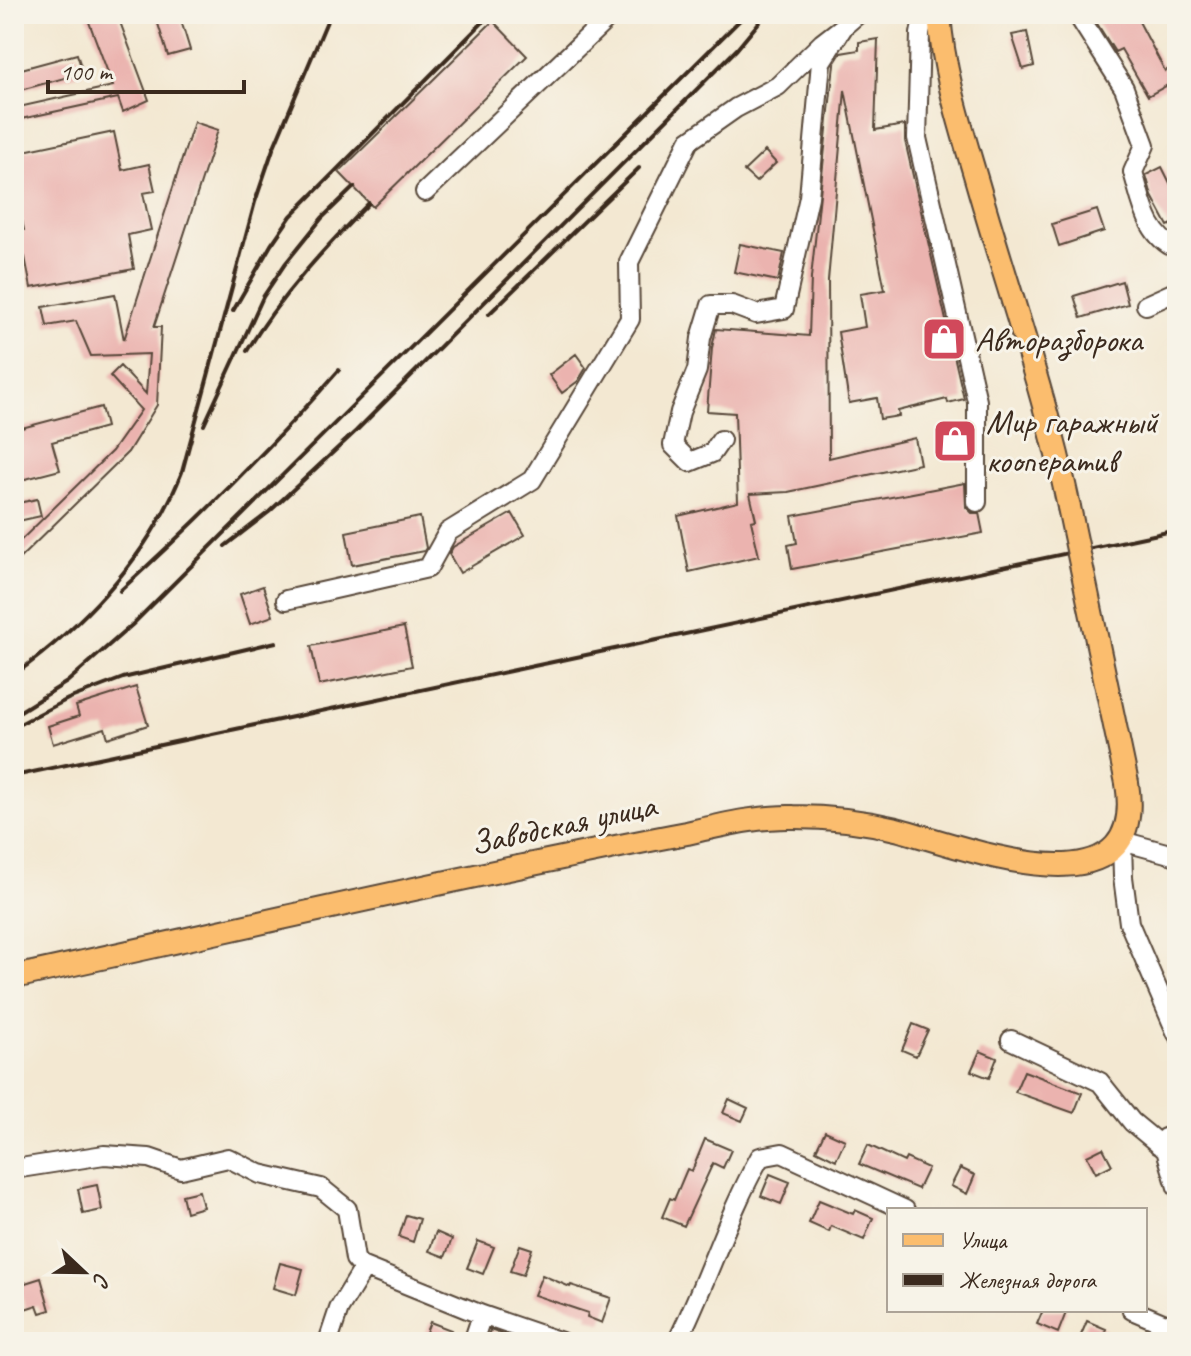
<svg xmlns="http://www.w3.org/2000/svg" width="1191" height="1356" viewBox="0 0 1191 1356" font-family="Caveat,sans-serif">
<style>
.building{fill:#ebb3af}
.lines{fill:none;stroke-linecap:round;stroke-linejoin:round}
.minor-casing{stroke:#574639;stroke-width:22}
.major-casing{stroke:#574639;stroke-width:26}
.minor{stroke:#fff;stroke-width:18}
.major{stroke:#fbbd6e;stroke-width:22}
.rail{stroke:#3b2a1e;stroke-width:4}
.major-bridge-casing{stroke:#574639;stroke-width:26;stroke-linecap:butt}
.major-bridge{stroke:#fbbd6e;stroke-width:22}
.labels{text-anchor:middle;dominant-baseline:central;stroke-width:6;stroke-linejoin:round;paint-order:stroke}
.poi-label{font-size:34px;fill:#3b2a1e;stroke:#f7f3e8;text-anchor:start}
.street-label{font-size:34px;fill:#3b2a1e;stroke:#f7f3e8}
</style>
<rect width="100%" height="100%" fill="#f7f3e8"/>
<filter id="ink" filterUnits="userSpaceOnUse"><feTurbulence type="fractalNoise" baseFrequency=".0125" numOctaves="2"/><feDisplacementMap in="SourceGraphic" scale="16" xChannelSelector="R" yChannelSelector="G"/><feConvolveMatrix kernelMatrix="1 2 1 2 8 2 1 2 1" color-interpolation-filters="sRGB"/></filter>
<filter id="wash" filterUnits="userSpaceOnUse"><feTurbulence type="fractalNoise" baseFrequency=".006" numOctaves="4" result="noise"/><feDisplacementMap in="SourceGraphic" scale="32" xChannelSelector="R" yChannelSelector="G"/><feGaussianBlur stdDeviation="1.8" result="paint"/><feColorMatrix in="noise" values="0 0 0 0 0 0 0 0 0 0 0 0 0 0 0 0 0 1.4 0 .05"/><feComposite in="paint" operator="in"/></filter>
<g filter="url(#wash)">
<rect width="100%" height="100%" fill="#f3e8d2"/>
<g id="blocks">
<path class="building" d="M86,14H117L149,100L123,112L118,98L21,119L19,107L113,86Z
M155,14H179L190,50L168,56Z
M1091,14H1135L1165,71L1177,64V80L1148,96L1121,49L1115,52Z
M493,21L527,56L373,207L339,172Z
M1027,32L1034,66L1023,69L1012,35Z
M878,39L875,130L905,125V141L964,399L948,403L947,399L898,411L899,416L880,419L877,398L849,403L838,332L865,327L860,294L885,290L845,90L828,281L829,458L915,438L920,464L788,492L750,494L756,520L751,521L759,556L689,572L678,516L738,502L735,413L707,411L712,348L716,329L809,336L811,278L834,64L841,53L859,50V42Z
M77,54L83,73L17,91L14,71Z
M194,122L218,130L154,327H161L157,405L128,452L14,564V547L112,451L141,410L110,376L120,366L146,394L149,354L91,356L76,321L47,326L43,307L115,294L124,340Z
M114,132L122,170L149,164L155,191L143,193L151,230L128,235L134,269L31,288L25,257L19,258L14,236V232L24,230L14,182V153Z
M765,151L776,163L756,182L744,171Z
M1162,167L1177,197V222L1168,226L1152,196L1146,175Z
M1097,210L1104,231L1059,246L1052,224Z
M740,244L784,253L778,281L734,272Z
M1122,281L1128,304L1081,318L1074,296Z
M576,354L586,368L578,381L562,393L549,375Z
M101,407L106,427L52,442L60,470L14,482V430Z
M965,428V450L944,454L940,432Z
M965,483L966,507L972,513H979L983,533L792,569L788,545L797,543L792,516Z
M37,499L41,516L14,522V504Z
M512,513L525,535L460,573L449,554L453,547Z
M420,517L426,548L424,551L352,565L346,532Z
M263,586L273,616L250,624L240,594Z
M404,627L412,666L319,685L311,646Z
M136,687L148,725L108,738L105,728L53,744L48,726L79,716L76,706Z
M913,1024L928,1030L916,1056L902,1050Z
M980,1051L997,1058L989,1078L971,1071Z
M1024,1071L1082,1093L1074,1113L1015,1092Z
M729,1099L748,1108L742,1121L723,1113Z
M825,1131L845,1140L836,1160L816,1150Z
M705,1139L731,1150L723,1168L713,1163L684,1226L662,1217L670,1198L674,1200L687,1169L692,1171Z
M868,1145L904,1162L906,1158L928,1168L918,1189L859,1164Z
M1103,1148L1112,1165L1096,1173L1087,1156Z
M960,1168L975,1175L967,1194L951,1186Z
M770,1174L790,1182L781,1204L761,1196Z
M97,1185L102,1210L83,1214L78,1189Z
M199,1191L203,1207L186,1212L182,1195Z
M819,1200L853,1214L855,1210L873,1218L864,1240L831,1226L829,1232L809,1223Z
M406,1215L420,1219L413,1242L399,1237Z
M436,1232L452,1239L445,1257L429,1251Z
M478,1241L494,1247L483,1274L467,1268Z
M520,1245L532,1249L523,1275L510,1271Z
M280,1263L303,1269L296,1295L273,1288Z
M542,1275L570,1287L571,1285L611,1298L602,1323L587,1317L588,1313L534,1295Z
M41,1278L50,1310L40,1313L37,1305L25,1309L19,1285Z
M1043,1310H1067L1058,1333L1037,1324Z
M1087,1321L1106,1329L1101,1342H1078Z
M430,1322L451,1330L446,1342H422Z
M490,1330L515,1339L522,1342H486Z"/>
</g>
</g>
<g filter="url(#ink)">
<use href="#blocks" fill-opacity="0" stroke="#574639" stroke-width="2"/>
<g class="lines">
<g class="minor-casing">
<path id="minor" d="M924,14L920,34L917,138L977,401V502
M1077,14L1124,88L1145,145L1133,172C1142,201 1146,236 1177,249
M425,192L612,14
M1146,305L1177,291
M721,440L712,453L690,462L673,445L680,412L697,370L701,338L711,305H732L756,314L784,309L809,197L821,62L844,26L858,14
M286,600L428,568L448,532L532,480L630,319L629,262L689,141L736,108L778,86L822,43L844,26
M1177,856L1122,841L1123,877L1129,923L1177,1034
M1011,1040L1100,1082L1132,1122L1166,1150L1177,1187
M1159,1145L1165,1138L1177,1134
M14,1169L104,1155L149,1158L181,1169L228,1158L260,1174L321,1188L347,1209L355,1259L361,1266L482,1315L561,1342
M1132,1310L1177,1329
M328,1342L339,1309L361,1273V1266
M473,1342L482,1315
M677,1342C707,1282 727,1216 760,1157L782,1153L905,1210"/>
</g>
<g class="major-casing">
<path id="major" d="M939,14C943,72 962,130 978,185C1009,293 1046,397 1069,507
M14,977C195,938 375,896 557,859C600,850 644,841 687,833C722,825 758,816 794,817C828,817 863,821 896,829C963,846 1149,922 1127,783"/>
</g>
<use href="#minor" class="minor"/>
<use href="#major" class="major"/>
<path class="rail" d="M233,311L271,245L291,216L491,14
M489,314L639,168
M247,351C280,296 325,248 369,203
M204,425L263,297L285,264L322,218L354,187
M225,546L269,512L356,431L737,49L766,14
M120,591C197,521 271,448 339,370
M14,675C87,622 149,557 182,472L255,202L273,149L330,14
M14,715L67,682L132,625L746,14
M14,727L68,699L123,678L276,642
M14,776L1177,530"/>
<g class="major-bridge-casing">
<path id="major-bridge" d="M1069,507L1127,783"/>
</g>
<use href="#major-bridge" class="major-bridge"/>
</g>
</g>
<defs>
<g id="shop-square" transform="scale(2.3)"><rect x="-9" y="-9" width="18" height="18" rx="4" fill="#d1495b" stroke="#f7f3e8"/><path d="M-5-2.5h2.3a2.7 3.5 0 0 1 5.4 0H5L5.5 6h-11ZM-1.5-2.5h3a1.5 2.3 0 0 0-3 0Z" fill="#fff"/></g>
</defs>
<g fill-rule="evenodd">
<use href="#shop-square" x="944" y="339"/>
<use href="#shop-square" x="955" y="441"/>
</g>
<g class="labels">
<g class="poi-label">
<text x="975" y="339">Авторазборока</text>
<text x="986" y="421">Мир гаражный<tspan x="986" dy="39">кооператив</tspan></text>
</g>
<g class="street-label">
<text transform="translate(563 824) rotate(-12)">Заводская улица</text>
</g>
</g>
<rect width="1191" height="1356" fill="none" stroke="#f7f3e8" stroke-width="48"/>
<rect x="887" y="1208" width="260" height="104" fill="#f7f3e8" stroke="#aca397" stroke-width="2"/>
<rect x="903" y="1234" width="40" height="12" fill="#fbbd6e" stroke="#aca397" stroke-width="2"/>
<text x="959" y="1248" font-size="24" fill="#3b2a1e">Улица</text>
<rect x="903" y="1274" width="40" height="12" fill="#3b2a1e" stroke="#aca397" stroke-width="2"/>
<text x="959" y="1288" font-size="24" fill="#3b2a1e">Железная дорога</text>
<g transform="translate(84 1272) rotate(112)" stroke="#f7f3e8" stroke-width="6" paint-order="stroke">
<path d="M0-6L14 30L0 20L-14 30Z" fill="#3b2a1e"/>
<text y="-12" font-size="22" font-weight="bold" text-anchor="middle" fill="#3b2a1e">С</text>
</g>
<path d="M48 80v12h196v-12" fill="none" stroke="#3b2a1e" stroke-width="4"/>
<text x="60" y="80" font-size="24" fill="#3b2a1e" stroke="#f7f3e8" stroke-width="6" paint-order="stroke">100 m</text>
</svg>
